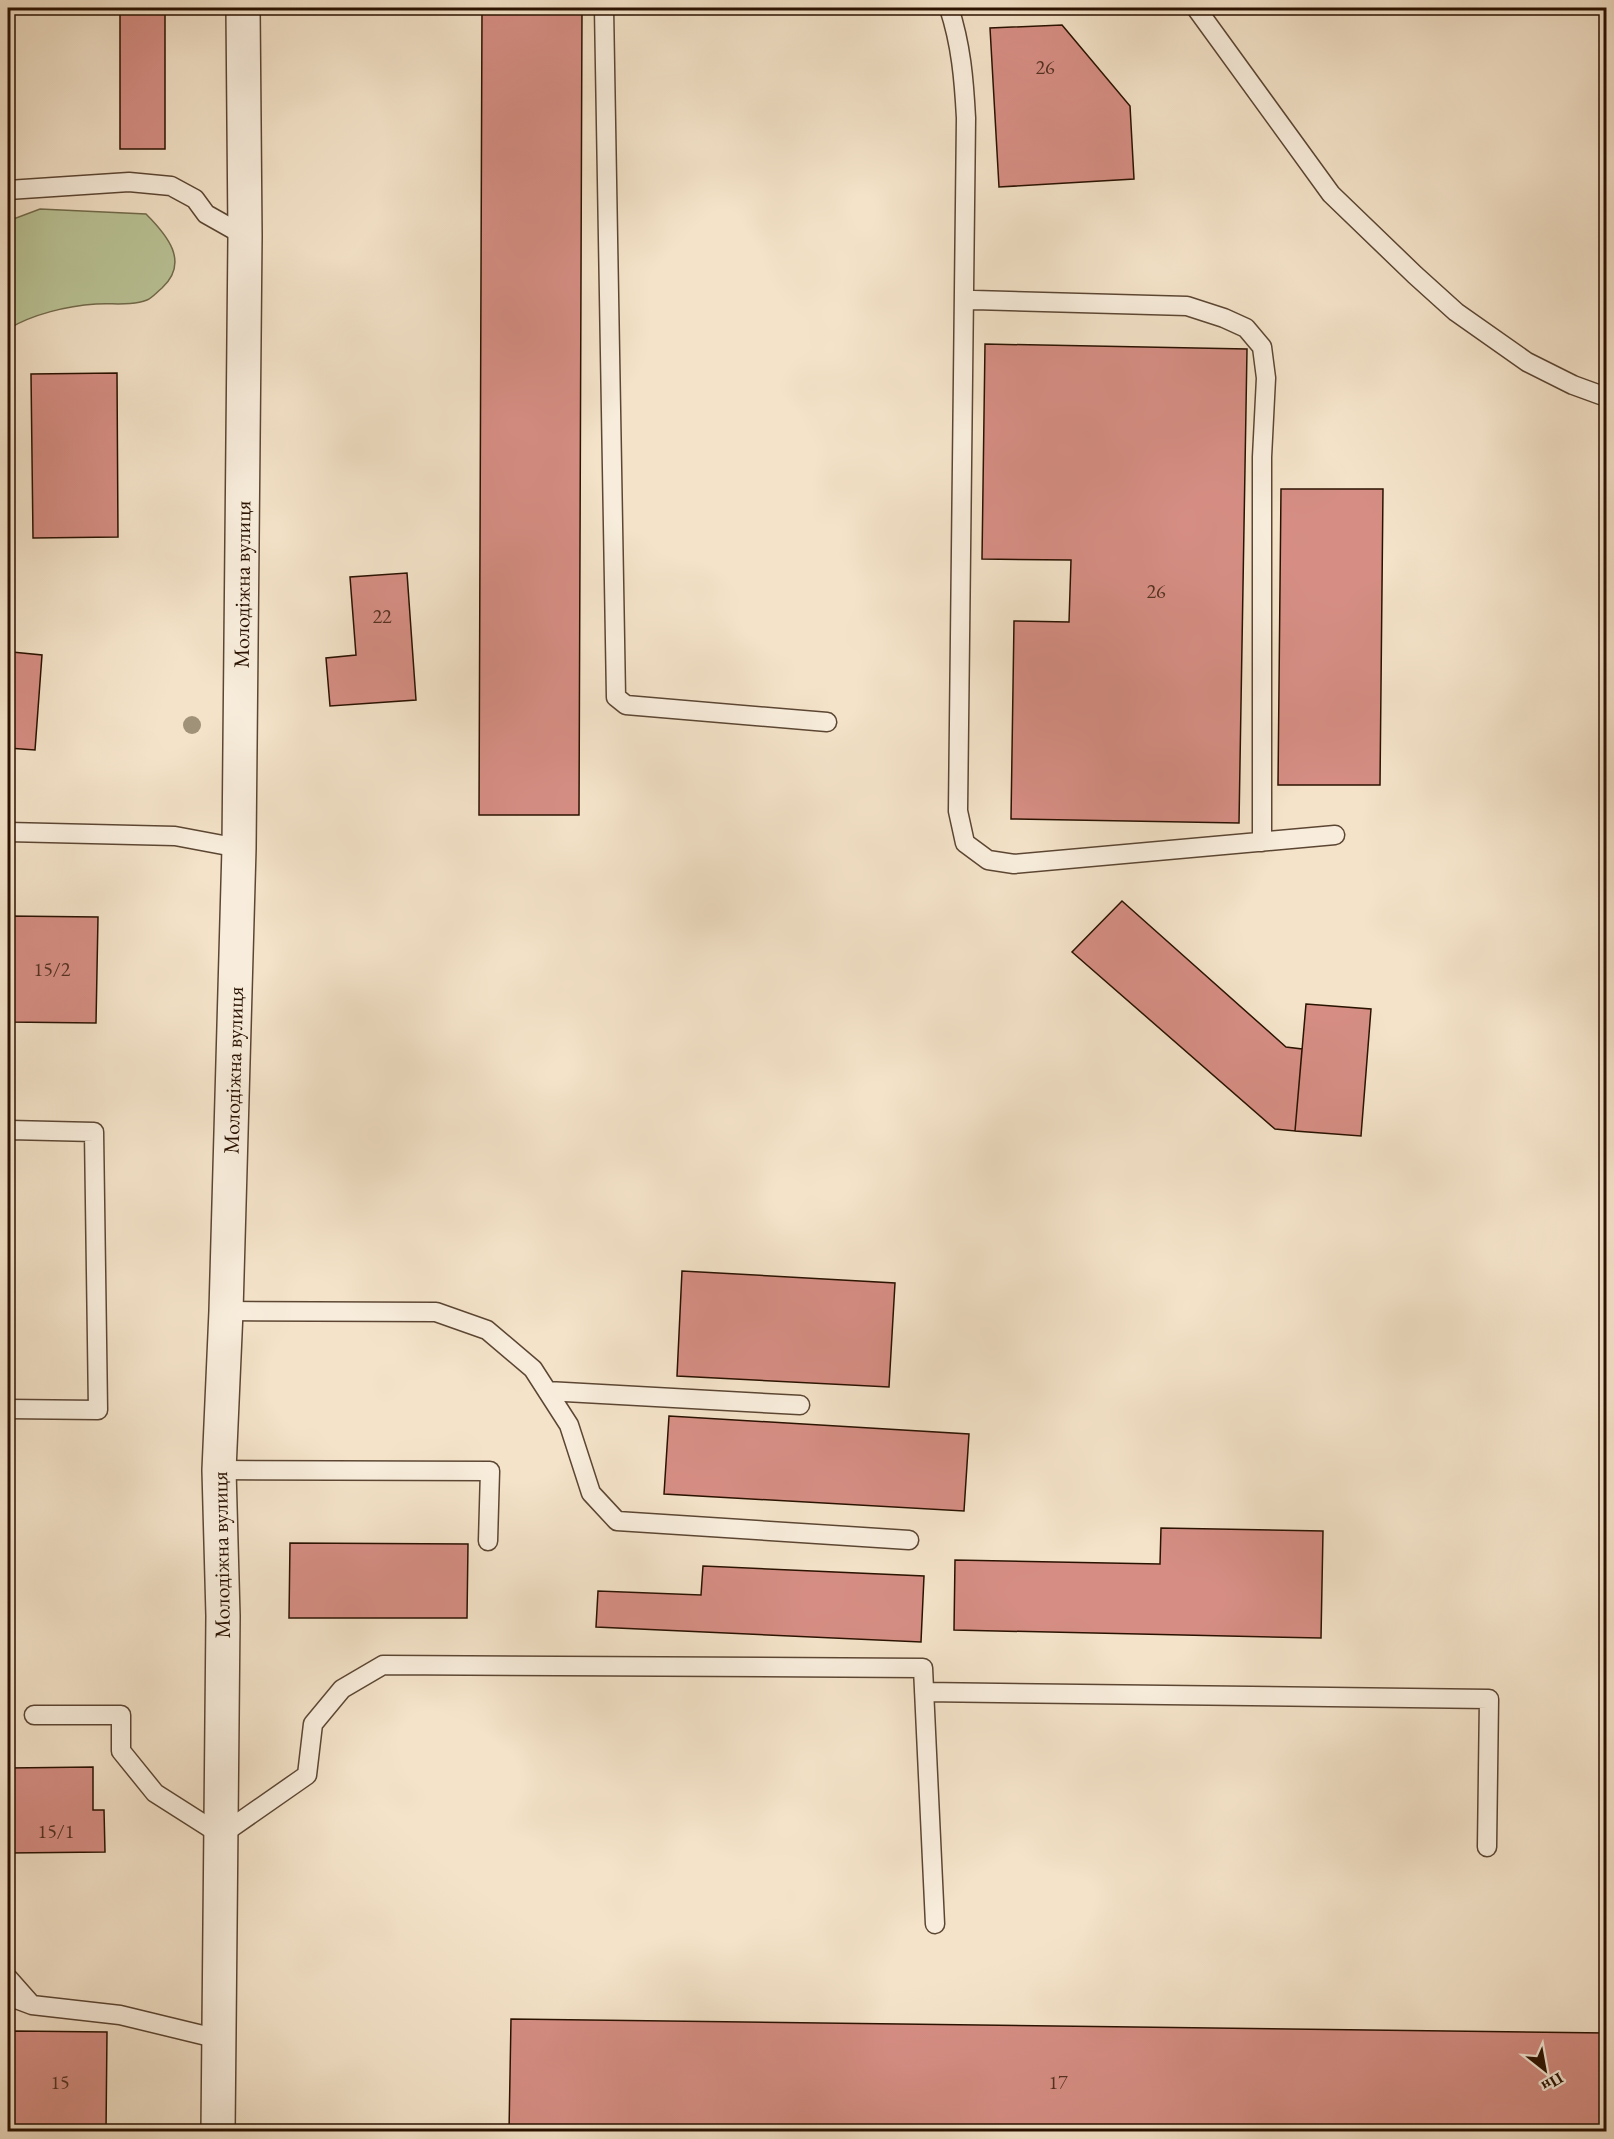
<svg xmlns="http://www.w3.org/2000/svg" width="1614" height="2139" viewBox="0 0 1614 2139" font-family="'EB Garamond',serif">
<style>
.green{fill:#bac497;stroke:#726b4c;stroke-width:1.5}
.building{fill:#d68e84;stroke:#2a1201;stroke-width:1.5}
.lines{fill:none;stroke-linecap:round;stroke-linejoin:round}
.service-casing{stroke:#5c4633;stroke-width:21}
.minor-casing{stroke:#5c4633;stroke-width:36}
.service{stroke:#f8eddc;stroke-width:18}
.minor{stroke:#f8eddc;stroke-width:33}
.tree{fill:#a09278}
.labels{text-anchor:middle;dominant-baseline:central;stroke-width:4.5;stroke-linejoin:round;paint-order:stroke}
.number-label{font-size:20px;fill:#553122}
.street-label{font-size:22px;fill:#2a1201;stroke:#f8eddc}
</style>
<rect width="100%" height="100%" fill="#f4e3c9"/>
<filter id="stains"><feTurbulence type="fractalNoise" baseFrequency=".00333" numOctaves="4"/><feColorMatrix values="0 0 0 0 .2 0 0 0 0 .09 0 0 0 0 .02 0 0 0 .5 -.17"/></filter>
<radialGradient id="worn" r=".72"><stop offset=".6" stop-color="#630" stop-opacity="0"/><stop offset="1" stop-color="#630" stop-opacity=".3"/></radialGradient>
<path class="green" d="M40,209L146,214C167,235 190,262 162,288C157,292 152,298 147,300C132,306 113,303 96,304C67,306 33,314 8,329V221Z"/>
<path class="building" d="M120,8H165V149H120Z
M482,8H582L579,815H479Z
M1062,25L1130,106L1134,179L999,187L990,28Z
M985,344L1247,349L1239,823L1011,819L1014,621L1069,622L1071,560L982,559Z
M117,373L118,537L33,538L31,374Z
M1281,489H1383L1380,785H1278Z
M407,573L416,700L330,706L326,658L356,655L350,577Z
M12,652L42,655L35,750L8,748V711Z
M1122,901L1286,1047L1302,1049L1295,1131L1275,1129L1072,952Z
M8,916L98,917L96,1023L8,1022Z
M1306,1004L1371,1009L1361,1136L1295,1131Z
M682,1271L895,1283L889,1387L677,1376Z
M669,1416L969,1434L964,1511L664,1494Z
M1161,1528L1323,1531L1321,1638L954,1630L955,1560L1160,1564Z
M290,1543L468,1544L467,1618H289Z
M703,1566L924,1576L921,1642L596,1627L598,1591L701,1595Z
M93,1767V1810H104L105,1852L8,1853V1768Z
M511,2019L1606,2033V2132H509Z
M14,2031L107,2032L106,2132H13Z"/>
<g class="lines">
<g class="service-casing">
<path id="service" d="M604,8L616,697L626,705L827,722
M949,8C961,44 964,80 966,118L958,811L965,843L988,860L1014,864L1335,835
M1196,8L1331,194L1415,275L1456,312L1527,362L1573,385L1606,397
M8,190L129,182L171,186L195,199L206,214L245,236
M964,301L974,300L1187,306L1224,318L1246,328L1262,347L1266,378L1262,457V842
M8,832L175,836L239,848
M8,1132L10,1130L94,1132L98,1410L8,1409
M226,1311L436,1312L487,1330L533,1369L569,1425L591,1493L617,1521L909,1540
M547,1391L800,1405
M219,1470L490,1471L488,1541
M924,1692L1489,1699L1487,1847
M34,1715H121V1751L155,1793L221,1835L307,1775L313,1724L342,1689L383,1665L923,1668L935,1924
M8,1978L31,2004
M8,1996L32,2005L120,2015L219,2039"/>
</g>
<g class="minor-casing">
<g id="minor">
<path id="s1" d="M218,2132L223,1616L219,1470L226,1311L239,848L245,236L243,8"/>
</g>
</g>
<use href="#service" class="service"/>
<use href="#minor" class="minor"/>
</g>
<circle class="tree" cx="192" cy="725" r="9"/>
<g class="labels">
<g class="number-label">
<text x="1045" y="67">26</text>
<text x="1156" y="591">26</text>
<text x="382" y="616">22</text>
<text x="52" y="969">15/2</text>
<text x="56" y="1831">15/1</text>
<text x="60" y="2082">15</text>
<text x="1058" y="2082">17</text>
</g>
<g class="street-label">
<text stroke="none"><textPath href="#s1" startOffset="1548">Молодіжна вулиця</textPath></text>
<text stroke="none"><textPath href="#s1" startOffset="1062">Молодіжна вулиця</textPath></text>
<text transform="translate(221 1555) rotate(-91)">Молодіжна вулиця</text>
</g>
</g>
<rect width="1614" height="2139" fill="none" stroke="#f4e3c9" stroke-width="30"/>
<rect x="9" y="9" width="1596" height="2121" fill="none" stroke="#2a1201" stroke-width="3"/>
<rect x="15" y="15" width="1584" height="2109" fill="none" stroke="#2a1201" stroke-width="1.5"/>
<g transform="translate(1545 2070) rotate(149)" stroke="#f8eddc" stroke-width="4.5" paint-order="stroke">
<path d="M0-4.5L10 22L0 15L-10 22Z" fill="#2a1201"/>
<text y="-9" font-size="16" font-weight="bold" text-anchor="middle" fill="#2a1201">Пн</text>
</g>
<rect width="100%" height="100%" filter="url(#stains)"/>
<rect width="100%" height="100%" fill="url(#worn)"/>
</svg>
